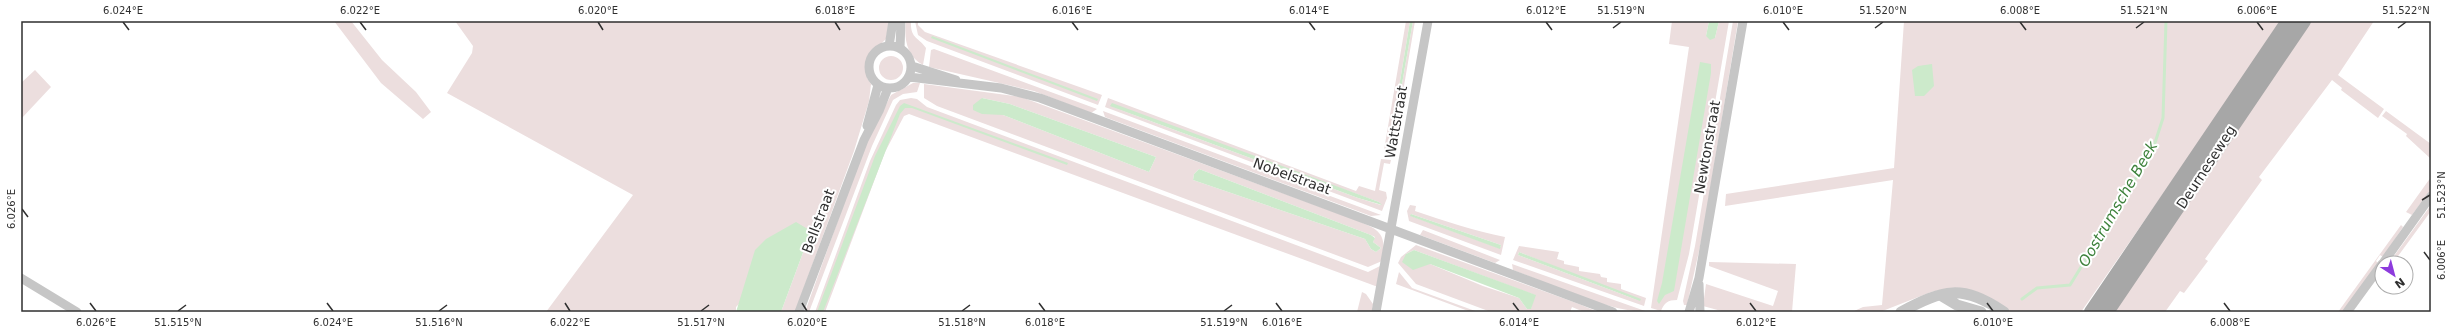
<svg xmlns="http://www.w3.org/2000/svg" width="2452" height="333" viewBox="0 0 2452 333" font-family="'DejaVu Sans',sans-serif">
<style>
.green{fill:#ecdede;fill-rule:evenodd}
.water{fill:#cceacb}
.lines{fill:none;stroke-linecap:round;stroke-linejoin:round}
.stream{stroke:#cceacb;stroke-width:3}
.minor{stroke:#c6c6c6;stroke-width:9}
.tertiary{stroke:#c6c6c6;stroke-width:11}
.primary{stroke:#a7a7a7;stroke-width:14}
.ticks{fill:none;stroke:#2f2f2f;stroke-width:1.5}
.labels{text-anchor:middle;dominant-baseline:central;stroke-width:4;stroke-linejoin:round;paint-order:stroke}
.street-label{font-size:14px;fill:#2f2f2f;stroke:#fff}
.water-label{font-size:15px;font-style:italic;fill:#3e823c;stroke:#fff}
.neatline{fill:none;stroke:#2f2f2f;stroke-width:1.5}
.ticks-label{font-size:10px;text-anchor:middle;fill:#2f2f2f}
</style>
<rect width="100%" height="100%" fill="#fff"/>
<path class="green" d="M334,21H351L382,60L416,92L431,112L423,119L381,83Z
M455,21H889L886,39L869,55L866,61L867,78L871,84L869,101L854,151L795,312H781L811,231L736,307V312H546L633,195L447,93L472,53L473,46Z
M906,21H911C910,39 919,37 926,48L923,65C906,56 904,38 906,21Z
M915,21H918V25L925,32L1102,95L1098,105L927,41L918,35Z
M1406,21H1410L1389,147H1391L1413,21H1415L1394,145L1393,150H1384Z
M1672,21H1709L1706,36L1715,38L1719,21H1729L1689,254L1677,300C1668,300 1664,303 1661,311L1651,308L1689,47L1669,44Z
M1733,21H1738L1703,233L1687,305H1684L1683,301L1695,246Z
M1904,21H2283L2081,312H2010L1997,303L1950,288L1931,292L1880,312H1852L1863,307L1882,305L1893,180L1725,206L1726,194L1894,168Z
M2309,21H2374L2338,75L2384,109L2378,118L2341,90L2342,88L2332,80L2259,177L2262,180L2205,259L2208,261L2184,293L2180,291L2165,312H2111Z
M934,49L1097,109L1091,113L1034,91L929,67L931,50Z
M879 68a12 12 0 1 1 24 0a12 12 0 1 1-24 0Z
M35,70L51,87L21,119V83Z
M913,83H920L917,92L903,94L893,100L872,146L809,312H805L864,148L891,95Z
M924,84L1021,97L1353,219C1377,229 1388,231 1382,261L1368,267L937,106L924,98ZM982,98L1010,104L1156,157L1149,172L1003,115ZM1199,169L1371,235L1375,237L1373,242L1381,248L1376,252L1371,249L1365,239L1193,180L1194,174Z
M911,98L917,99L927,107L1368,272L1380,266L1378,287L909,114L904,116L885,152L825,312H815L870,161L896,105L900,100Z
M1108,98L1356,191L1359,186L1375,191L1381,159L1391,160L1390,164L1384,163L1379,190L1386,192L1387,198L1382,211L1105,107ZM1110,106L1379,202L1381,205L1358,198Z
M1103,111L1381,215L1371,216L1105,117Z
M2386,111L2431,144V159L2406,136L2407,134L2382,116Z
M2431,177V189L2412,215L2406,212Z
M1410,205L1416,206L1415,211C1445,221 1474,231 1505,237L1501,255L1409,221L1407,211ZM1411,214L1501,245V246L1499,248L1411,216Z
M2431,205V211L2393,263H2389Z
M2401,225L2403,227L2383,257L2380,255L2376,261L2378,263L2343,312H2338Z
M1423,230L1500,260L1495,263L1420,235Z
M1416,245L1579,304L1598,312H1584L1572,307L1570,312H1491L1416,284L1398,263L1401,257ZM1414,250L1535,295L1531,308L1527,309L1519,298L1483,286L1406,254Z
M1519,246L1559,252L1557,259L1564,261V264L1579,267V271L1600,274L1601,277L1607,278V282L1621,284V289L1646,298L1644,306L1513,260ZM1519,252L1640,301L1518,255Z
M1709,262L1796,264L1792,312H1725L1703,306L1706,284L1773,306L1778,291L1709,266Z
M1512,264L1648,312C1608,312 1551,284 1513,270Z
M1399,272L1412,288L1478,312H1471L1396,284Z
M1362,292L1366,294L1373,304L1372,312H1357Z"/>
<path class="water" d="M1410,21H1413L1391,147H1389Z
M1709,21H1719L1715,38L1710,40L1706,36Z
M932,36L1098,99L1097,101L931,38Z
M1700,62L1711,64V73L1674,291L1665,295L1659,304L1657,301L1662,283Z
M1932,64L1934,86L1924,96H1915L1912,70L1918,66Z
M982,98L1010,104L1156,157L1149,172L1003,115L982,114L973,110V105Z
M904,103L1068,163L1067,165L912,108H905L900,114L823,312H817L875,156L900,106Z
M1112,103L1379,202L1382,205L1358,198L1110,106Z
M1199,169L1371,235L1375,238L1373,242L1381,248L1376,252L1371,249L1365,239L1193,180L1194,174Z
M1411,214L1501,245L1500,249L1410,216Z
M796,222L811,231L781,312H736L755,250L766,239Z
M1414,250L1536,295L1531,309H1527L1519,298L1430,264L1413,270L1402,262L1406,254Z
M1519,252L1641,299L1640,301L1518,255Z"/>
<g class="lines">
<path class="stream" d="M2022,299L2037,288L2070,285L2152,152L2163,118L2166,21"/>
<path class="minor" d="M869 67a21 21 0 1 1 42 0a21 21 0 1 1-42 0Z
M889,46L893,21
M900,48L901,21
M912,66L956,80
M909,77L1001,88L1040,98L1613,312
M867,126L878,85
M2383,263L2431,196
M21,278L77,312
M1699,284L1700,312
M799,312L864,140L879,111L888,88
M1376,312L1428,21
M1689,312L1699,278L1743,21
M2347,312L2382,264"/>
<path class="tertiary" d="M1942,296L1957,305L1981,312
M1901,312C1944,289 1962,284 2004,312"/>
<path class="primary" d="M2091,312L2288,21
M2107,312L2304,21"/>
</g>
<path class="ticks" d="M123,22L129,30M360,22L366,30M598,22L603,30M835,22L840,30M1072,22L1078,30M1309,22L1315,30M1546,22L1552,30M1783,22L1789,30M2020,22L2026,30M2257,22L2263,30M1613,28L1621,22M1875,28L1883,22M2136,28L2144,22M2398,28L2406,22M2422,200L2430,195M22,209L28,217M2424,252L2430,260M90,303L96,311M327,303L333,311M565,303L570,311M802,303L807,311M1039,303L1045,311M1276,303L1282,311M1513,303L1519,311M1750,303L1756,311M1987,303L1993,311M2224,303L2230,311M178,311L186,305M439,311L447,305M701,311L709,305M962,311L970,305M1224,311L1232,305"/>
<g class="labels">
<g class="street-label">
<text transform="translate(1396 122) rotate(-80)">Wattstraat</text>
<text transform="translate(1707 147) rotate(-80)">Newtonstraat</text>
<text transform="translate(2206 167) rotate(-57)">Deurneseweg</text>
<text transform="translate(1292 176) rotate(20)">Nobelstraat</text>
<text transform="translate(818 221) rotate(-69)">Bellstraat</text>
</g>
<g class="water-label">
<text transform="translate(2118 204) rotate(-60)">Oostrumsche Beek</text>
</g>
</g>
<rect width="2452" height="333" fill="none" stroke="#ffffff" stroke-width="44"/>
<g transform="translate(2394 275) rotate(144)"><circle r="19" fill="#ffffff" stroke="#acacac"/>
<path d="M0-3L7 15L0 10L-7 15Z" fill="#8d3bdd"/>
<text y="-6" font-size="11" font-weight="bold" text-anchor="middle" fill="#2f2f2f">N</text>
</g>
<rect x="22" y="22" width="2408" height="289" class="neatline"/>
<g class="ticks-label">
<text x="123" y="14">6.024°E</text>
<text x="360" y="14">6.022°E</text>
<text x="598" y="14">6.020°E</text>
<text x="835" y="14">6.018°E</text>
<text x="1072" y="14">6.016°E</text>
<text x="1309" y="14">6.014°E</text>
<text x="1546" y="14">6.012°E</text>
<text x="1621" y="14">51.519°N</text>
<text x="1783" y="14">6.010°E</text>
<text x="1883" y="14">51.520°N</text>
<text x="2020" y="14">6.008°E</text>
<text x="2144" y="14">51.521°N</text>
<text x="2257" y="14">6.006°E</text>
<text x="2406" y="14">51.522°N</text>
<text transform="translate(2441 195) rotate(-90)" y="4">51.523°N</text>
<text transform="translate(11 209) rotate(-90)" y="4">6.026°E</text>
<text transform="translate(2441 260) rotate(-90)" y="4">6.006°E</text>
<text x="96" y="326">6.026°E</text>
<text x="178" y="326">51.515°N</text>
<text x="333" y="326">6.024°E</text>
<text x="439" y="326">51.516°N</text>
<text x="570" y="326">6.022°E</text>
<text x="701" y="326">51.517°N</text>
<text x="807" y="326">6.020°E</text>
<text x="962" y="326">51.518°N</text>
<text x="1045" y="326">6.018°E</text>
<text x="1224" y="326">51.519°N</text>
<text x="1282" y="326">6.016°E</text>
<text x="1519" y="326">6.014°E</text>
<text x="1756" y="326">6.012°E</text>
<text x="1993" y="326">6.010°E</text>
<text x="2230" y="326">6.008°E</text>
</g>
</svg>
